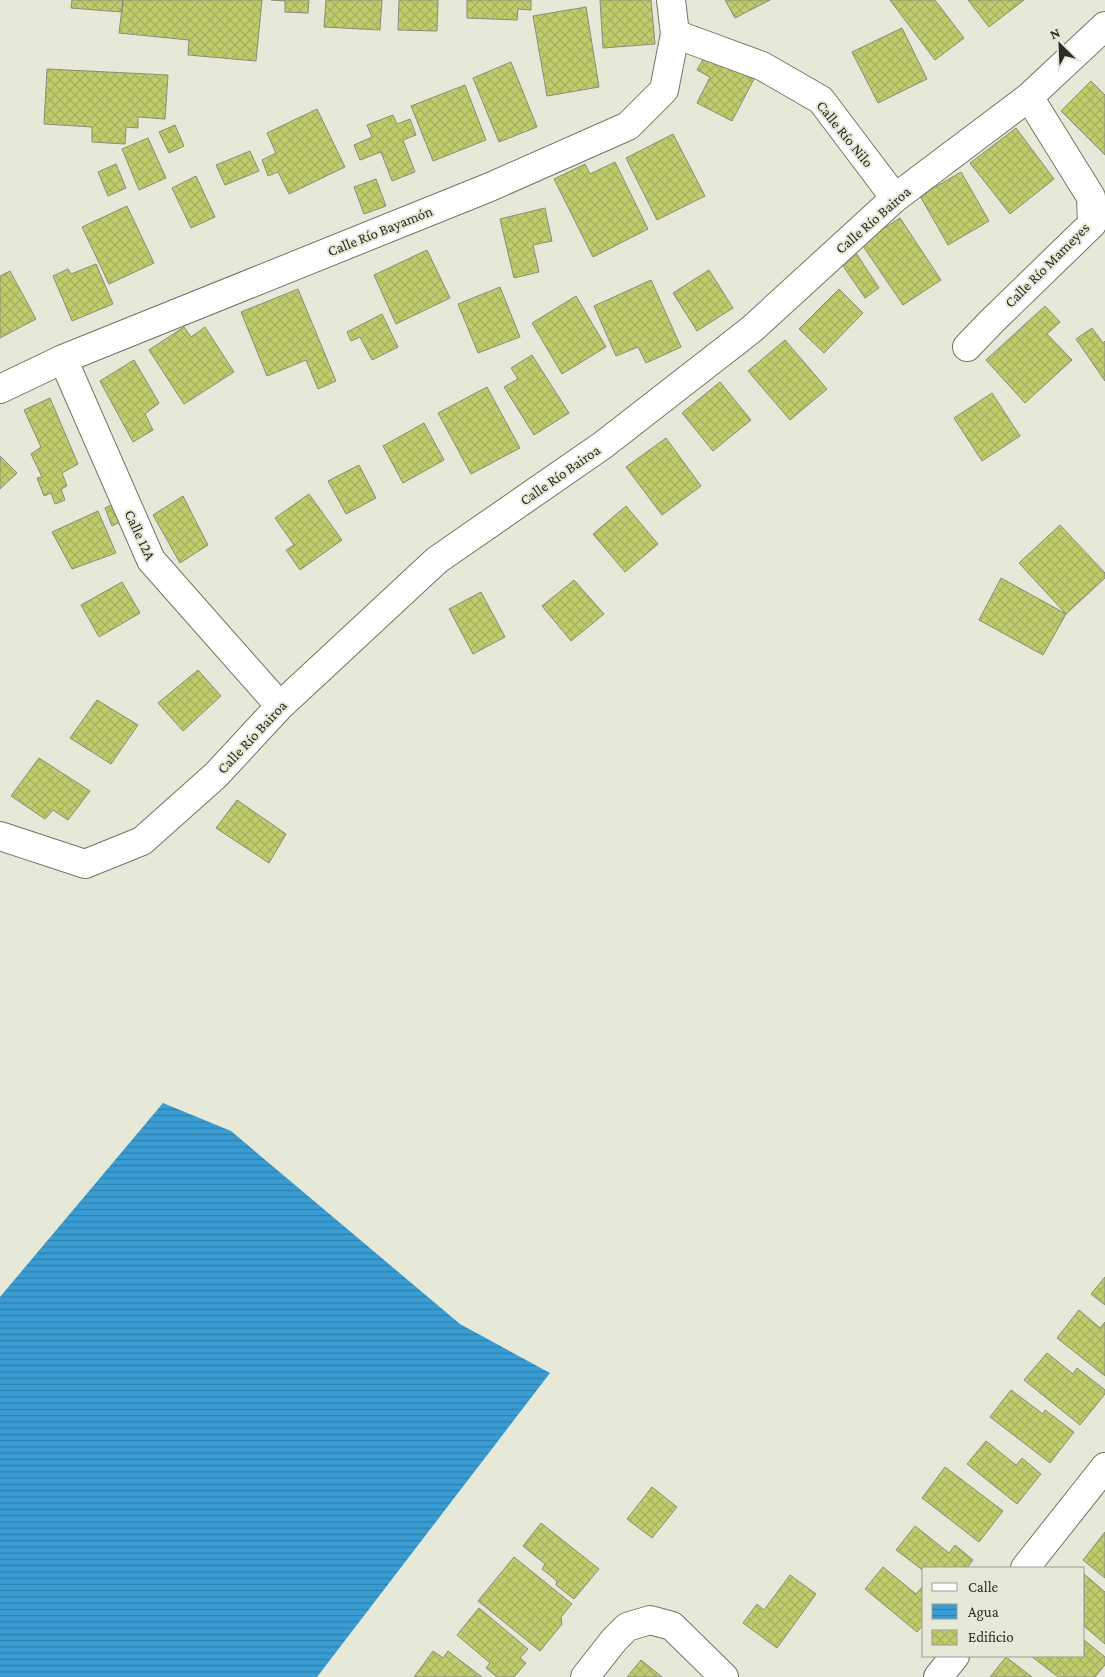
<svg xmlns="http://www.w3.org/2000/svg" width="1105" height="1677" viewBox="0 0 1105 1677" font-family="'Crimson Pro',serif">
<style>
.water{fill:url(#water-rules)}
.building{fill:url(#building-cross-hatch);stroke:#898c7b}
.lines{fill:none;stroke-linecap:round;stroke-linejoin:round}
.minor-casing{stroke:#737565;stroke-width:30}
.minor{stroke:#fff;stroke-width:28}
.labels{text-anchor:middle;dominant-baseline:central;stroke-width:4;stroke-linejoin:round;paint-order:stroke}
.street-label{font-size:15px;fill:#2b2c25;stroke:#e6e9d7}
</style>
<defs>
<pattern id="water-rules" width="6" height="5" patternUnits="userSpaceOnUse" patternTransform="scale(1.25)"><rect width="6" height="5" fill="#399cd2"/><path d="M0 2.5h6" fill="none" stroke="#307faa"/></pattern>
<pattern id="building-cross-hatch" width="8" height="8" patternUnits="userSpaceOnUse" patternTransform="scale(1.25)"><rect width="8" height="8" fill="#c1cc6d"/><path d="M0 0l8 8M0 8l8-8" fill="none" stroke="#a6af5e"/></pattern>
</defs>
<rect width="100%" height="100%" fill="#e6e9d7"/>
<path class="water" d="M163,1103L231,1131L460,1324L550,1373L317,1677H0V1297Z"/>
<path class="building" d="M72,0H123L122,12L71,8Z
M123,0H262L256,61L188,55L189,40L119,33Z
M271,0H309L308,13L285,12V1Z
M326,0H382L380,30L324,27Z
M399,0H438L437,31L398,30Z
M467,0H531V10L518,9L517,20L467,18Z
M600,0H651L655,44L603,48Z
M725,0H770L735,18Z
M890,0H935L964,38L935,60Z
M968,0H1024L989,27Z
M586,7L599,87L547,96L533,16Z
M902,28L927,79L878,103L852,52Z
M706,54L754,79L732,121L697,103L710,77L697,70Z
M511,62L537,127L499,142L473,78Z
M47,69L168,75L165,119L138,117V128L126,127L125,144L92,142V127L44,124Z
M1091,81L1105,95V155L1061,111Z
M465,85L486,140L433,161L411,106Z
M317,109L345,167L289,194L278,172L268,176L262,160L276,153L267,133Z
M393,115L397,124L410,119L416,135L403,140L415,172L392,181L381,152L360,160L354,145L372,137L367,125Z
M175,125L184,146L169,153L159,132Z
M1016,128L1054,179L1010,214L970,163Z
M673,134L705,196L657,220L626,158Z
M148,138L166,178L139,190L122,149Z
M250,151L259,171L225,185L216,165Z
M615,162L648,229L593,257L554,179L585,164L590,174Z
M116,164L126,188L108,196L98,172Z
M961,172L989,221L948,245L920,196Z
M196,176L215,217L191,228L172,188Z
M376,179L386,206L364,214L354,187Z
M127,206L154,263L109,284L82,227Z
M545,208L552,241L533,245L539,272L514,278L500,219Z
M900,218L941,280L903,305L861,243Z
M427,250L450,298L396,324L374,275Z
M856,253L879,288L865,298L841,263Z
M96,264L113,304L72,321L53,276L68,269L71,274Z
M709,270L733,308L697,331L673,293Z
M10,271L36,319L0,338V276Z
M651,280L681,347L646,363L638,347L616,356L594,306Z
M500,287L520,337L478,353L458,304Z
M298,289L336,381L318,389L306,360L267,376L241,312Z
M839,289L863,313L824,353L799,329Z
M576,296L606,347L562,374L532,323Z
M1045,306L1060,322L1047,334L1072,360L1025,403L986,360Z
M382,314L398,347L372,360L360,337L351,341L347,332Z
M184,327L191,337L205,327L234,372L184,404L149,350Z
M1092,328L1103,343L1105,341V381L1076,339Z
M785,340L827,389L790,420L748,371Z
M532,355L569,413L534,435L504,387L518,379L511,368Z
M134,360L159,403L145,414L153,430L133,442L100,381Z
M720,382L751,420L713,451L682,413Z
M487,387L520,448L471,474L438,413Z
M992,393L1020,436L982,461L954,418Z
M50,398L78,464L62,473L67,486L61,489L65,500L55,504L51,493L44,496L37,478L42,477L31,454L41,447L24,410Z
M424,423L444,460L403,483L383,446Z
M666,438L701,486L662,515L626,467Z
M0,456L17,473L0,489Z
M359,465L376,498L346,514L328,481Z
M309,494L342,540L300,570L286,550L294,545L275,518Z
M183,496L208,545L180,563L153,515Z
M111,505L120,522L112,526L105,508Z
M626,506L658,544L625,572L593,534Z
M98,511L116,553L72,569L52,532Z
M1060,525L1105,573V578L1066,614L1019,563Z
M1001,578L1066,614L1043,655L979,620Z
M574,580L604,614L571,641L542,606Z
M122,582L140,613L99,637L81,605Z
M481,592L505,637L473,654L449,609Z
M198,670L221,696L183,731L158,703Z
M97,700L138,725L111,764L70,738Z
M39,758L90,791L68,820L53,810L45,819L11,796Z
M237,800L286,834L269,863L216,828Z
M1105,1277V1305L1091,1294Z
M1079,1310L1100,1328L1105,1322V1376L1057,1338Z
M1047,1353L1073,1374L1077,1368L1105,1390V1394L1080,1425L1024,1380Z
M1011,1390L1043,1414L1045,1410L1074,1432L1050,1463L990,1417Z
M986,1441L1016,1465L1022,1458L1041,1474L1017,1504L967,1464Z
M945,1467L1003,1511L979,1542L922,1498Z
M652,1487L677,1507L652,1538L627,1519Z
M541,1523L599,1569L574,1599L556,1585L557,1581L542,1569L545,1564L523,1546Z
M915,1526L949,1553L955,1545L973,1560L967,1568H924V1571L896,1550Z
M1105,1532V1578L1083,1560Z
M514,1557L572,1604L561,1617L562,1624L540,1651L478,1601Z
M883,1567L916,1594L924,1585V1624L917,1632L865,1589Z
M1084,1574L1105,1592V1644L1084,1626Z
M790,1575L816,1594L777,1648L743,1623L757,1604L764,1610Z
M479,1608L528,1649L520,1658L526,1663L514,1677H497L486,1668L490,1663L457,1635Z
M1084,1640L1105,1657V1665L1095,1677H1058L1031,1656H1084Z
M433,1651L443,1658L448,1651L482,1677H414Z
M1006,1657L1032,1677H990Z
M641,1660L662,1677H627Z"/>
<g class="lines">
<g class="minor-casing">
<path id="minor" d="M675,34L762,66L821,100L895,198
M967,347L992,321L1092,224L1091,197L1029,97
M63,359L151,560L280,706
M0,389L63,359L490,187L628,126L664,90L675,34L671,0
M0,836L85,864L142,841L216,775L280,706L437,560L603,445L752,329L895,198L1029,97L1105,26
M1025,1568L1105,1467
M585,1677L614,1640L627,1627L650,1620L672,1626L724,1677
M938,1677L955,1656"/>
</g>
<use href="#minor" class="minor"/>
</g>
<g class="labels">
<g class="street-label">
<text transform="translate(845 134) rotate(51)">Calle Río Nilo</text>
<text transform="translate(873 220) rotate(-41)">Calle Río Bairoa</text>
<text transform="translate(380 231) rotate(-22)">Calle Río Bayamón</text>
<text transform="translate(1047 265) rotate(-45)">Calle Río Mameyes</text>
<text transform="translate(560 475) rotate(-35)">Calle Río Bairoa</text>
<text transform="translate(140 535) rotate(65)">Calle 12A</text>
<text transform="translate(252 737) rotate(-47)">Calle Río Bairoa</text>
</g>
</g>
<rect x="922" y="1567" width="162" height="90" fill="#e6e9d7" stroke="#9b9d90"/>
<rect x="932" y="1583" width="25" height="8" fill="#ffffff" stroke="#9b9d90"/>
<text x="968" y="1592" font-size="15" fill="#2b2c25">Calle</text>
<rect x="932" y="1604" width="25" height="15" fill="url(#water-rules)" stroke="#9b9d90"/>
<text x="968" y="1617" font-size="15" fill="#2b2c25">Agua</text>
<rect x="932" y="1630" width="25" height="15" fill="url(#building-cross-hatch)" stroke="#9b9d90"/>
<text x="968" y="1642" font-size="15" fill="#2b2c25">Edificio</text>
<g transform="translate(1060 45) rotate(336)" stroke="#e6e9d7" stroke-width="4" paint-order="stroke">
<path d="M0-4L9 19L0 12L-9 19Z" fill="#2b2c25"/>
<text y="-8" font-size="14" font-weight="bold" text-anchor="middle" fill="#2b2c25">N</text>
</g>
</svg>
